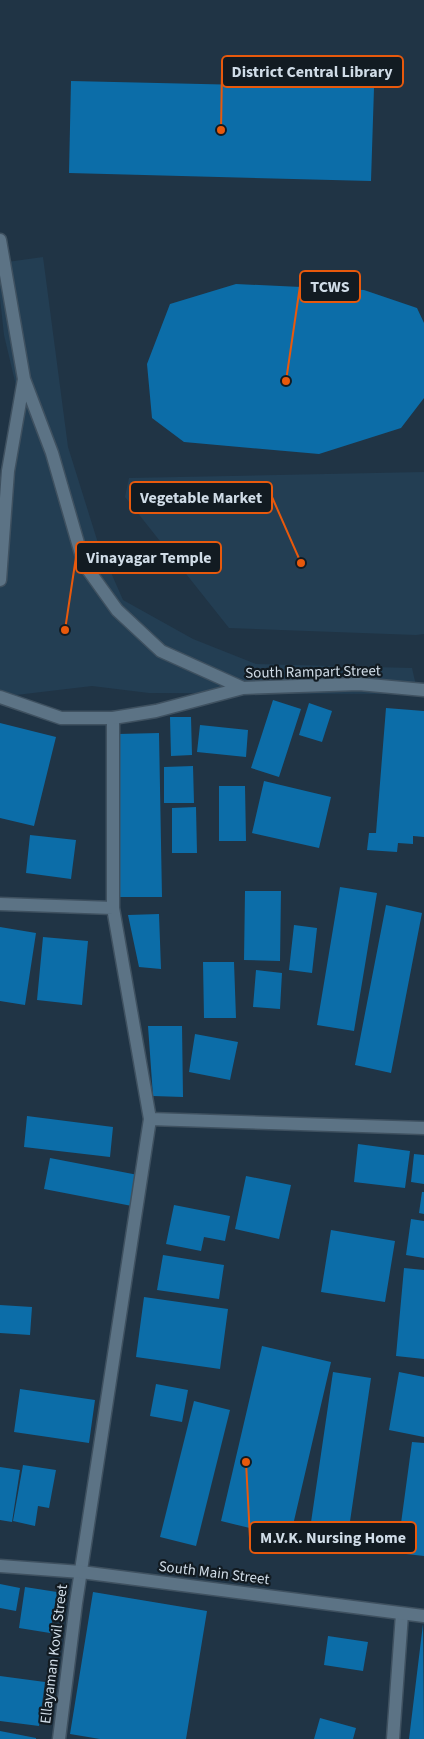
<svg xmlns="http://www.w3.org/2000/svg" width="424" height="1739" viewBox="0 0 424 1739" font-family="'Source Sans 3',sans-serif">
<style>
.built{fill:#233e53}
.building{fill:#0c6da8}
.lines{fill:none;stroke-linecap:round;stroke-linejoin:round}
.minor-casing{stroke:#3f5160;stroke-width:15}
.tertiary-casing{stroke:#3f5160;stroke-width:15}
.minor{stroke:#5c7385;stroke-width:12}
.tertiary{stroke:#5c7385;stroke-width:12}
.labels{text-anchor:middle;dominant-baseline:central;stroke-width:4.5;stroke-linejoin:round;paint-order:stroke}
.street-label{font-size:15px;fill:#d0dce7;stroke:#121b22}
.leader{fill:none;stroke:#e8590c;stroke-width:2}
.callout-dot{fill:#e8590c;stroke:#121b22;stroke-width:2}
.callout{fill:#121b22;stroke:#e8590c;stroke-width:2}
.callout-label{font-size:16px;text-anchor:middle;font-weight:bold;fill:#d0dce7}
</style>
<rect width="100%" height="100%" fill="#203445"/>
<path class="built" d="M43,257L68,447L98,543L123,600L193,639L256,664L412,668L417,690L399,694L149,693L92,686L16,695L0,691V562L17,390L4,335L0,298V263Z
M424,472V634L416,635L229,628L125,497L129,478Z"/>
<path class="building" d="M71,81L374,88L371,181L69,173Z
M236,284L364,290L417,308L424,323V398L401,428L319,454L184,442L152,418L147,364L170,304Z
M273,700L301,709L279,777L251,768Z
M309,703L332,711L322,742L299,735Z
M386,708L424,711V837L413,836V844L398,843L397,852L367,850L369,833H376Z
M170,717H191L192,755L171,756Z
M0,723L56,737L34,826L0,818Z
M200,725L248,730L246,757L197,752Z
M159,733L162,897H117L118,734Z
M193,766L194,803H164V767Z
M264,781L331,797L319,848L252,833Z
M219,786H245L246,841H219Z
M196,807L197,853H172V808Z
M30,835L76,840L71,879L26,873Z
M340,887L377,893L354,1031L317,1025Z
M245,891H281L280,961L244,960Z
M386,905L422,913L391,1073L355,1065Z
M159,914L161,969L139,967L128,915Z
M294,925L317,928L312,973L289,970Z
M0,927L36,933L25,1005L0,1001Z
M43,937L88,941L82,1005L37,1000Z
M203,962H234L236,1018H204Z
M256,970L282,973L280,1009L253,1007Z
M148,1026H182L183,1097L153,1096Z
M195,1034L238,1042L230,1080L189,1072Z
M27,1116L113,1127L110,1157L24,1147Z
M358,1144L410,1151L405,1188L354,1182Z
M414,1154L424,1155V1184L411,1182Z
M50,1158L138,1175L132,1206L44,1189Z
M246,1176L291,1185L279,1239L235,1229Z
M422,1192H424V1214L419,1213Z
M174,1205L230,1216L225,1241L204,1237L201,1251L166,1244Z
M411,1219L424,1221V1258L406,1255Z
M331,1230L395,1241L385,1302L321,1292Z
M163,1255L224,1265L219,1299L157,1290Z
M404,1268L424,1270V1359L396,1356Z
M144,1297L228,1309L220,1369L136,1357Z
M0,1305L32,1307L30,1335L0,1333Z
M262,1346L331,1362L290,1538L221,1521Z
M333,1372L371,1378L347,1542L309,1536Z
M399,1372L424,1377V1437L389,1430Z
M156,1384L188,1390L182,1422L150,1416Z
M20,1389L95,1400L89,1443L14,1432Z
M194,1401L230,1410L196,1546L160,1537Z
M412,1442L424,1443V1556L397,1553Z
M23,1465L56,1470L49,1508L38,1506L35,1526L13,1521Z
M0,1467L20,1470L12,1522L0,1520Z
M0,1584L20,1588L16,1611L0,1608Z
M25,1587L57,1592L50,1633L19,1628Z
M93,1592L207,1611L186,1739H100L70,1734Z
M423,1624L424,1739H409Z
M328,1636L368,1642L363,1671L324,1665Z
M0,1676L45,1682L39,1726L0,1721Z
M320,1718L356,1728L353,1739H314Z
M0,1731L36,1738V1739H0Z"/>
<g class="lines">
<g class="minor-casing">
<path id="minor" d="M113,718V908L150,1119
M0,904L113,908
M59,1739L76,1603L150,1119L424,1128
M393,1739L402,1614"/>
</g>
<g class="tertiary-casing">
<path id="tertiary" d="M0,240L24,379L52,453L84,564L117,610L161,651L243,688
M0,580L8,471L24,379
M0,697L61,718H113L156,711L243,688L359,684L424,690
M0,1566L81,1572L424,1616"/>
</g>
<use href="#minor" class="minor"/>
<use href="#tertiary" class="tertiary"/>
</g>
<g class="labels">
<g class="street-label">
<text transform="translate(313 672) rotate(-1)">South Rampart Street</text>
<text transform="translate(214 1573) rotate(7)">South Main Street</text>
<text transform="translate(54 1654) rotate(-83)">Ellayaman Kovil Street</text>
</g>
</g>
<path class="leader" d="M221 130L222 72M286 381L300 286M301 563L272 497M65 630L76 557M246 1462L250 1538"/>
<g class="callout-dot">
<circle cx="221" cy="130" r="5"/>
<circle cx="286" cy="381" r="5"/>
<circle cx="301" cy="563" r="5"/>
<circle cx="65" cy="630" r="5"/>
<circle cx="246" cy="1462" r="5"/>
</g>
<g class="callout">
<rect x="222" y="56" width="181" height="31" rx="5"/>
<rect x="300" y="271" width="60" height="31" rx="5"/>
<rect x="130" y="482" width="142" height="31" rx="5"/>
<rect x="76" y="542" width="145" height="31" rx="5"/>
<rect x="250" y="1522" width="166" height="31" rx="5"/>
</g>
<g class="callout-label">
<text x="312" y="77">District Central Library</text>
<text x="330" y="292">TCWS</text>
<text x="201" y="503">Vegetable Market</text>
<text x="149" y="563">Vinayagar Temple</text>
<text x="333" y="1543">M.V.K. Nursing Home</text>
</g>
</svg>
